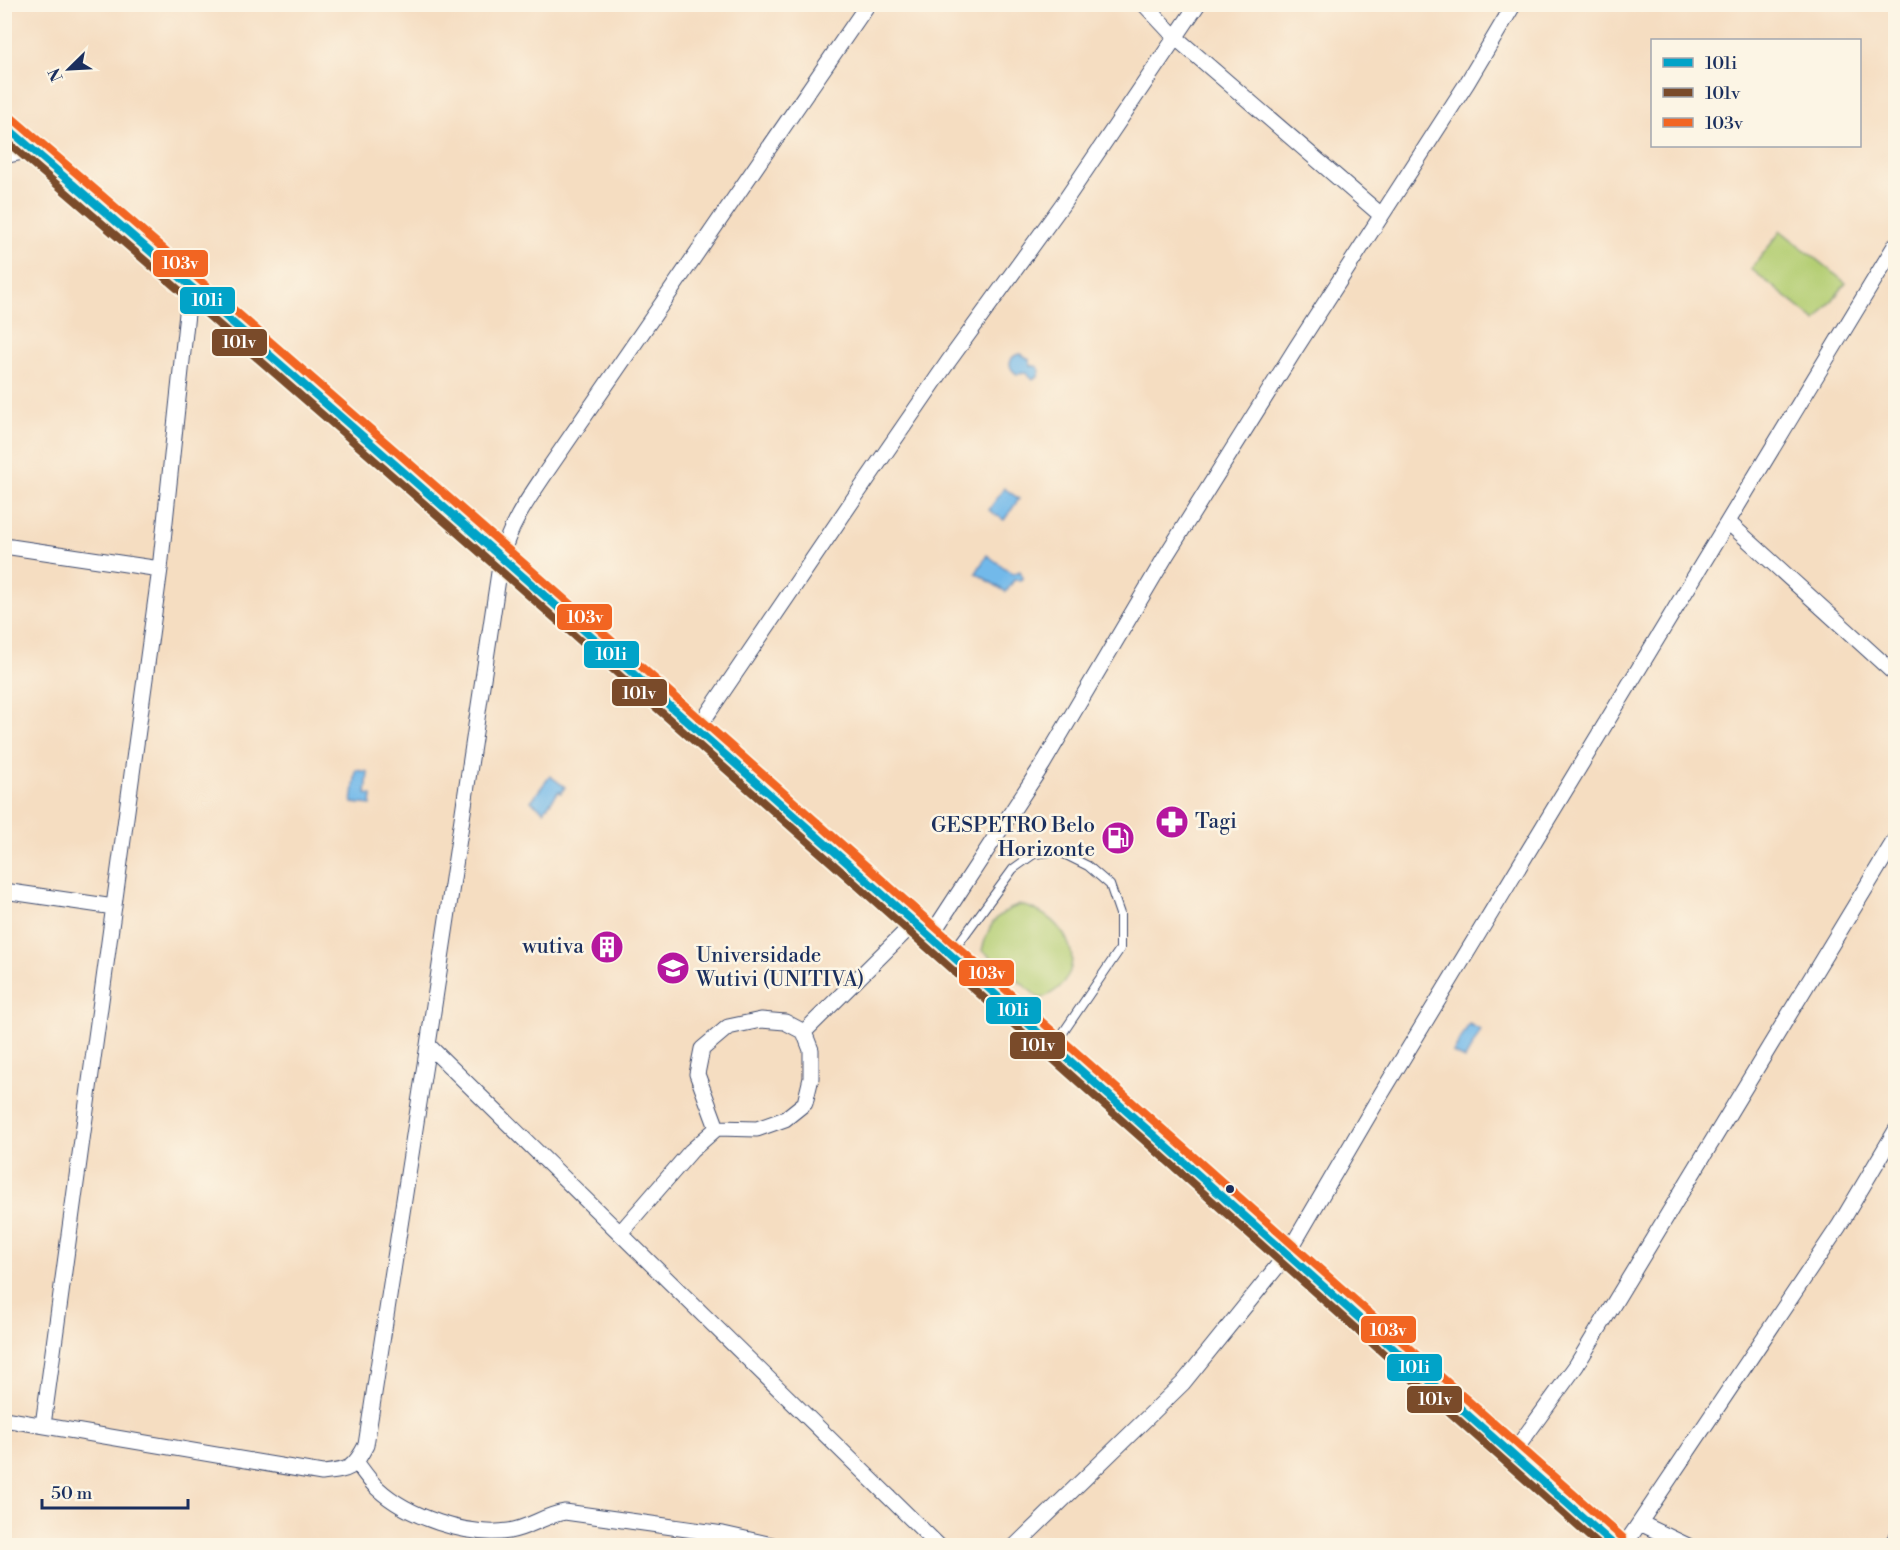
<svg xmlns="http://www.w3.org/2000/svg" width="1900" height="1550" viewBox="0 0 1900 1550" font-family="'Libre Bodoni',serif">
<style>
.green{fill:#b4ce73;stroke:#687e68;stroke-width:1.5}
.water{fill:#72b9ea;stroke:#4674a4;stroke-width:1.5}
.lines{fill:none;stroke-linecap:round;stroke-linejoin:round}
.service-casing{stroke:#3c496d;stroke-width:10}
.minor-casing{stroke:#3c496d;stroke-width:17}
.primary-casing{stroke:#3c496d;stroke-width:28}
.service{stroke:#fff;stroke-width:8}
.minor{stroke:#fff;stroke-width:15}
.primary{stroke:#f8bd89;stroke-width:26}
.bus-1-casing{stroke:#fcf5e5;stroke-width:12}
.bus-2-casing{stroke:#fcf5e5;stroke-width:12}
.bus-3-casing{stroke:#fcf5e5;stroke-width:12}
.bus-1{stroke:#01a3c8;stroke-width:8}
.bus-2{stroke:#7a4b2a;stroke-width:8}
.bus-3{stroke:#f26522;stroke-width:8}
.bus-dot{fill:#1b2f5e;stroke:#fcf5e5;stroke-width:2}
.labels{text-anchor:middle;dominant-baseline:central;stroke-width:5;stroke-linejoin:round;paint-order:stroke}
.poi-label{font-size:21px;fill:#1b2f5e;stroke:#fcf5e5;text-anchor:start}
.line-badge{stroke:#fcf5e5;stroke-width:2}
.badge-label{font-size:16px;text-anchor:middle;font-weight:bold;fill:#fff}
</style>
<rect width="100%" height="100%" fill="#fcf5e5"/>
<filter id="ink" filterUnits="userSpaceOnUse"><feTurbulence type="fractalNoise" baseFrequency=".0167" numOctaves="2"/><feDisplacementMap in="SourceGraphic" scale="12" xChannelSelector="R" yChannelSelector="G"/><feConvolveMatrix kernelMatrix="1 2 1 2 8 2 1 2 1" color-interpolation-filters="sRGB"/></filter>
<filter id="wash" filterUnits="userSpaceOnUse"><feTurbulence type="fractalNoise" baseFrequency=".008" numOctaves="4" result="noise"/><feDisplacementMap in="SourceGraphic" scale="24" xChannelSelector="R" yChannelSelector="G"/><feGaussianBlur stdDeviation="1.35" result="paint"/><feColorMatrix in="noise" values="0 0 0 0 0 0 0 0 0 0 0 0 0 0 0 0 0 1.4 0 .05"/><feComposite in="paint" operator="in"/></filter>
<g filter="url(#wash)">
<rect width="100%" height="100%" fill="#f5ddc1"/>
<path class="green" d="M1781,231L1846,283L1816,321L1751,269Z
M1020,905C1069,915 1097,976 1040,999L982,950C989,925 994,914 1020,905Z"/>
<path class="water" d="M1021,354L1029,359L1030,365L1038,367L1040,371L1038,377L1032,379L1026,373L1017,374C1006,367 1009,355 1021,354Z
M1004,488L1019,499L1004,520L989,510Z
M987,555L1013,574L1020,571L1023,578L1020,580H1014L1006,592L976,573Z
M356,770L368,772L366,794L372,795L371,805L352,803Z
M550,776L565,787L561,793L559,791L544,811L531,801Z
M1469,1024L1481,1030L1465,1059L1453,1053Z"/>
</g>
<g filter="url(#ink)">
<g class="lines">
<g class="service-casing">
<path id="service" d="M953,951L1013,869L1034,854L1058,851L1088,866L1110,885L1120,914V949L1056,1043"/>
</g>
<g class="minor-casing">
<path id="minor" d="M868,4L549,468C529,498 509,525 501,559L428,1045L939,1546
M1144,4L1175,37L1381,215
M4,156L32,150
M1728,522L1896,675
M4,546L160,569
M696,731L857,494L948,362L1062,205L1198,4
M4,891L114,907
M930,937L1043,764L1167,554L1296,348L1467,83L1514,4
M717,1128L697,1074L702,1049L728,1027L761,1020L785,1022L804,1032
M620,1233L691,1151L717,1128L757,1129L785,1119L805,1103L811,1078V1050L804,1032L914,923
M4,1419L322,1473C349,1470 353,1470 366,1445L428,1045
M43,1425L160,569L190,285
M1513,1453L1576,1366L1896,838
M357,1463C363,1471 369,1480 377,1488C408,1517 467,1537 509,1531C529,1528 545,1515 565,1512L723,1534L777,1546
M1640,1523L1688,1546
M1015,1546L1183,1383L1288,1253L1374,1106L1896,244
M1624,1546L1839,1226L1896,1130
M1890,1546L1896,1538"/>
</g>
<g class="primary-casing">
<path id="primary" d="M4,125L190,285L930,937L1616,1546"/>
</g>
<use href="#service" class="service"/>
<use href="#minor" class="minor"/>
<use href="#primary" class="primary"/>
<g class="bus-1-casing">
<path id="bus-1" d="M4,125C547,592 1080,1070 1615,1546"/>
</g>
<g class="bus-2-casing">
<path id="bus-2" d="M4,139C542,601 1070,1075 1600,1546"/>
</g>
<g class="bus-3-casing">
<path id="bus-3" d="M11,117C554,584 1087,1063 1623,1538"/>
</g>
<use href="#bus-1" class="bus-1"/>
<use href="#bus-2" class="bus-2"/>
<use href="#bus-3" class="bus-3"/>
</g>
</g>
<defs>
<g id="pharmacy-disc" transform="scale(1.725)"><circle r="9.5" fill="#b5179e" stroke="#fcf5e5"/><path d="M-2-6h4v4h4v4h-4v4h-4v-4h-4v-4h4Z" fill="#fff"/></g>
<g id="fuel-disc" transform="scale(1.725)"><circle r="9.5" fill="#b5179e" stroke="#fcf5e5"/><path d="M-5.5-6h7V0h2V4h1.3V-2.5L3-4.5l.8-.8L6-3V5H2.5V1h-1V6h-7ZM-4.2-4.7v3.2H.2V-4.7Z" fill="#fff"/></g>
<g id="building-disc" transform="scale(1.725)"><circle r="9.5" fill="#b5179e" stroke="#fcf5e5"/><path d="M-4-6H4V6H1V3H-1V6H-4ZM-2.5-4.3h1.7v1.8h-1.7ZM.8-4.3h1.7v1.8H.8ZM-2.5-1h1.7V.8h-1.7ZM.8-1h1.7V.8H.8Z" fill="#fff"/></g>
<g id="university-disc" transform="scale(1.725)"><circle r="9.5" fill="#b5179e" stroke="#fcf5e5"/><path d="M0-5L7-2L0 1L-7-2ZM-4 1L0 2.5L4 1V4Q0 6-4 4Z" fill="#fff"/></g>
</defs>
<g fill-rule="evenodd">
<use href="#pharmacy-disc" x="1172" y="822"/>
<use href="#fuel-disc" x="1118" y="838"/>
<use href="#building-disc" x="607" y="947"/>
<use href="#university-disc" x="673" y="968"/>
</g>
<circle class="bus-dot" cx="1230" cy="1189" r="5"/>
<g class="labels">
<g class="poi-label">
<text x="1195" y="822">Tagi</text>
<text x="1095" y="826" text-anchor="end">GESPETRO Belo<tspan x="1095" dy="24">Horizonte</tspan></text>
<text x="584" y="947" text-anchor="end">wutiva</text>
<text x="696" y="956">Universidade<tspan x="696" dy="24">Wutivi (UNITIVA)</tspan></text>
</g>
</g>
<g class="line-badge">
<rect x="152" y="249" width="57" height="29" rx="6" fill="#f26522"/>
<rect x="179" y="286" width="57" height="29" rx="6" fill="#01a3c8"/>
<rect x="211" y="328" width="57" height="29" rx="6" fill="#7a4b2a"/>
<rect x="556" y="603" width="57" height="28" rx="6" fill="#f26522"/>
<rect x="583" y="640" width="57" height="29" rx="6" fill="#01a3c8"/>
<rect x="611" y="678" width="57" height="29" rx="6" fill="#7a4b2a"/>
<rect x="958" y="959" width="57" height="28" rx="6" fill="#f26522"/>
<rect x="985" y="996" width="57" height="29" rx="6" fill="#01a3c8"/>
<rect x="1009" y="1031" width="57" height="29" rx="6" fill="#7a4b2a"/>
<rect x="1360" y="1315" width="57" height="29" rx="6" fill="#f26522"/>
<rect x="1386" y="1353" width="57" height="29" rx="6" fill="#01a3c8"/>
<rect x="1406" y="1385" width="57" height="29" rx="6" fill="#7a4b2a"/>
</g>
<g class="badge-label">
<text x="180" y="269">103v</text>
<text x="207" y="306">101i</text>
<text x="239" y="348">101v</text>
<text x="585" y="623">103v</text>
<text x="611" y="660">101i</text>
<text x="639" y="699">101v</text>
<text x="987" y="979">103v</text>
<text x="1013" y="1016">101i</text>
<text x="1038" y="1051">101v</text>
<text x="1388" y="1336">103v</text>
<text x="1414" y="1373">101i</text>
<text x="1435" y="1405">101v</text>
</g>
<rect width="1900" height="1550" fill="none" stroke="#fcf5e5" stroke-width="24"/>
<rect x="1651" y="39" width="210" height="108" fill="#fcf5e5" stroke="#a2a6af" stroke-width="1.5"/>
<rect x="1663" y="58" width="30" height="9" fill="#01a3c8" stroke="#a2a6af" stroke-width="1.5"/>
<text x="1705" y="69" font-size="18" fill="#1b2f5e">101i</text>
<rect x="1663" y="88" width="30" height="9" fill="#7a4b2a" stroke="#a2a6af" stroke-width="1.5"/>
<text x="1705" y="99" font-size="18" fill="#1b2f5e">101v</text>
<rect x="1663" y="118" width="30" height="9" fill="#f26522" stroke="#a2a6af" stroke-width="1.5"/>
<text x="1705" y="129" font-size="18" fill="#1b2f5e">103v</text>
<g transform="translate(69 69) rotate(246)" stroke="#fcf5e5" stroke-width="4.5" paint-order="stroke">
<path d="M0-4.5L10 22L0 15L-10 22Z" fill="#1b2f5e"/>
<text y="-9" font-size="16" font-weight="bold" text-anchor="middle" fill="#1b2f5e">N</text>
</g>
<path d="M42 1499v9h146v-9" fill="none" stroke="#1b2f5e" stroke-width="3"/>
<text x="51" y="1499" font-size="18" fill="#1b2f5e" stroke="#fcf5e5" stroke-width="4.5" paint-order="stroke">50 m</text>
</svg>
